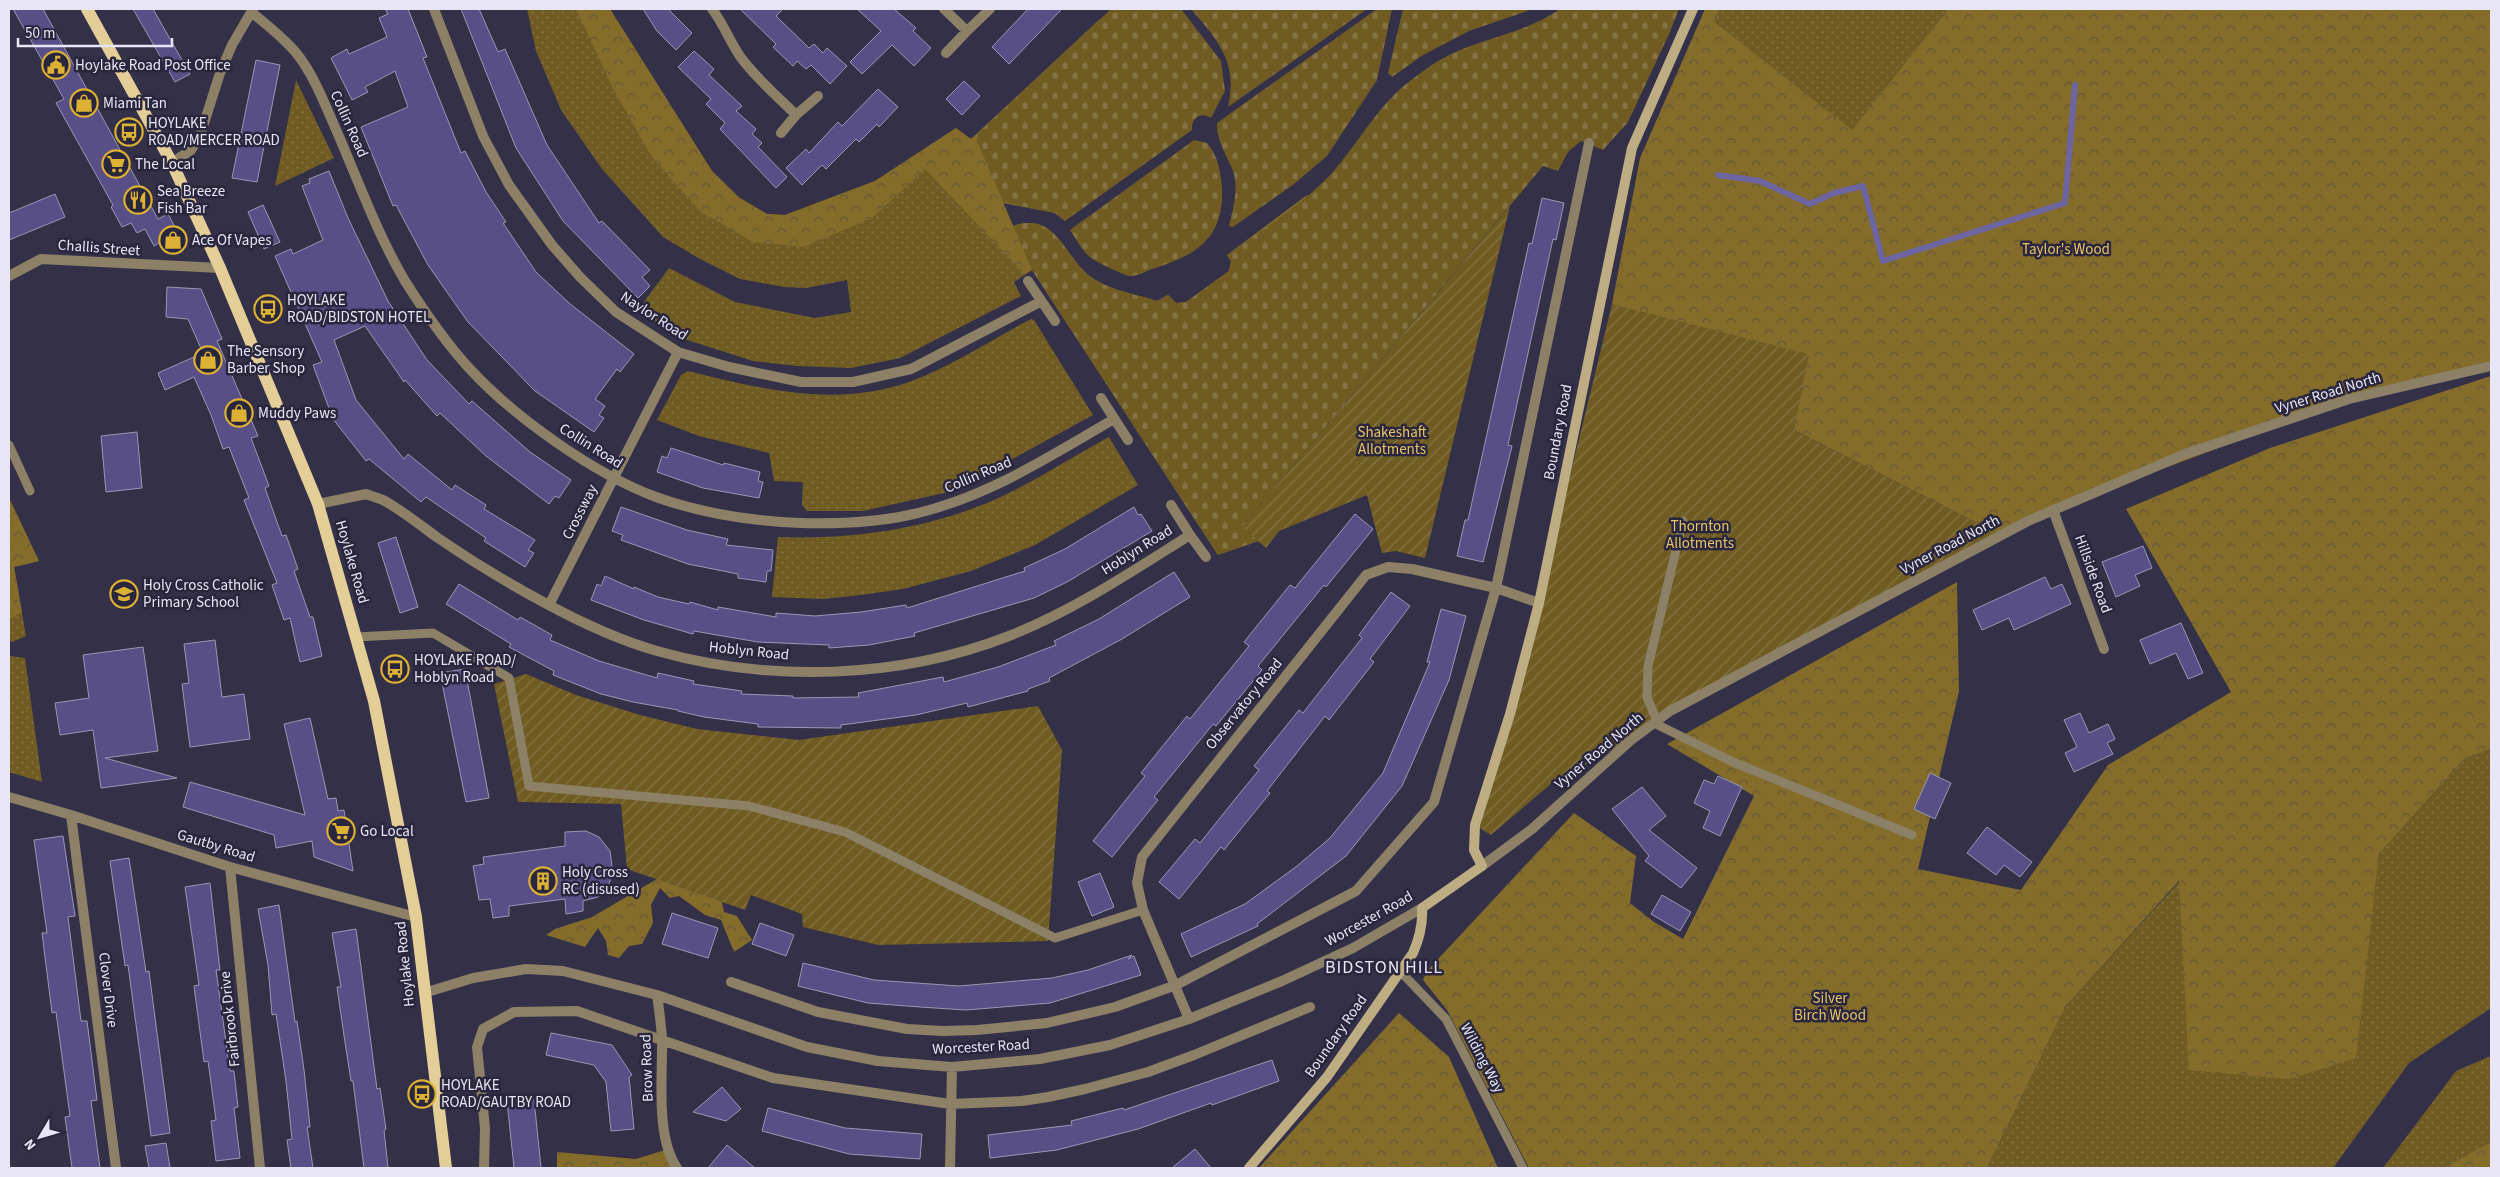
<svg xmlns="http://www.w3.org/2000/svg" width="2500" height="1177" viewBox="0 0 2500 1177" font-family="'Source Sans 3',sans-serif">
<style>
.grass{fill:url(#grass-dots)}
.forest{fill:url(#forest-crowns)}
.cemetery{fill:url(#cemetery-stones)}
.garden{fill:url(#garden-furrows)}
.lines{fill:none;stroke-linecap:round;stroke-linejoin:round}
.stream{stroke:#6d659f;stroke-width:6}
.building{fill:#574f86;stroke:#9a98b4}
.service{stroke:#8c8167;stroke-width:9}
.minor{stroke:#8c8167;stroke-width:10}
.secondary{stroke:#bead83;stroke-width:10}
.primary{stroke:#e4ce97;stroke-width:12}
.labels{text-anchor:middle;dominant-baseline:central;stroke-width:5;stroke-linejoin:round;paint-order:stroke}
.poi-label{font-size:15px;fill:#e8e6f6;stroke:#29263d;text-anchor:start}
.street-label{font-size:15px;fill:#e8e6f6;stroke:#29263d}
.park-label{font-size:15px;fill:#e7c467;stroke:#29263d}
.quarter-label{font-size:18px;letter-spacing:1px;fill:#e8e6f6;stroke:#29263d}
</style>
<defs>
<pattern id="grass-dots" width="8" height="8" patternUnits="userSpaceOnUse" patternTransform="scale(1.25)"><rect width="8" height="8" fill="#705c23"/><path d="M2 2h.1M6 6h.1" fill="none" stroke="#847344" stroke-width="1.8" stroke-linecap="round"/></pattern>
<pattern id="forest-crowns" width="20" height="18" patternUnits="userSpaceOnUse" patternTransform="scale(1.25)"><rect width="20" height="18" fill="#846c2a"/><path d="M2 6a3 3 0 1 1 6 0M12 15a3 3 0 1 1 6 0" fill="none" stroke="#65583a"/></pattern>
<pattern id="cemetery-stones" width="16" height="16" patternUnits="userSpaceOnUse" patternTransform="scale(1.25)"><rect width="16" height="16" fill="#705c23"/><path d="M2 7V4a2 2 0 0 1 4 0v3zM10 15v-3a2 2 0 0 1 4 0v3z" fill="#847344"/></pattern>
<pattern id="garden-furrows" width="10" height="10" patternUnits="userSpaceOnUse" patternTransform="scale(1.25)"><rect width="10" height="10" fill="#705c23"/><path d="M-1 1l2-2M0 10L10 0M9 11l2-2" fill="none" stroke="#847344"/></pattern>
</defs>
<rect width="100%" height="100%" fill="#333048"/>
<path class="grass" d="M527,9H610L712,171L739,197L767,214L785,215L875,181L956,128L970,139L975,136L1032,270L1014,282L1021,296L900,358L851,368L797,366L753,361L681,338L638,310L669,268L735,302L815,318L851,312L847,280L806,288L784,287L740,279L700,259L663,237L602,169L561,110L536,51Z
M1719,9H1948L1852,131L1715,22Z
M296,80L334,158L275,186Z
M1031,319L1034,320L1093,415L985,474L944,493L863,511H807L802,505L803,482L774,481L769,453L699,436L657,420L681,375L688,371C761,389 835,408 909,382C951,367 991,340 1031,319Z
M1109,437L1138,485L1035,545L971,571L903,589L861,595L823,599L772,597L778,537C855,540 935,528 1005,495C1040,478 1074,456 1109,437Z
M9,498L39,561L14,567L26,636L12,642L9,640Z
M9,656L25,658L42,782L9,772Z
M2491,749V1008L2409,1063L2333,1168H1987L2066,1006L2180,881L2355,1058L2379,854L2464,759Z
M2491,1056V1142L2448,1168H2383L2456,1071Z"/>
<path class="forest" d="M576,9H610L712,171L739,198L767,214L785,215L875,181L956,128L971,139L1100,19L1065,221L1055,213L1003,203L1013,226C1060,210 1064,263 1097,281C1115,291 1138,295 1157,301L1168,295L1176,303L1186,302L1229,271L1231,261L1227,255L1307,195L1218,555L1032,270L1025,274L925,169L872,218L804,247L753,242L701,212L652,157L615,92Z
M1705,9H1719L1715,22L1852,130L1948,9H2491V366L2349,399L2053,510L2001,535L1794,430L1612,304L1640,158Z
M2491,376V749L2464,759L2379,854L2356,1058L2289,1079L2189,1070L2179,881L2066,1006L1987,1168H1529L1447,1010L1423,980L1427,971L1574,813L1636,856L1630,903L1654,922L1683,939L1754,796L1667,744L1957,582L1959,691L1918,869L2021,890L2108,765L2231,692L2126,509L2270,448Z
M9,498L39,561L14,567L22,612L9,620Z
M674,869L716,876L724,912L737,916L752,940L734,952L721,920L705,915L679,896L670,898L660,888L651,905L653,923L642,944L629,946L619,958L608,955L606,941L598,928L585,947L546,935L555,929L592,917Z
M1399,1013L1449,1057L1498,1168H1259Z
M2491,1142V1168H2448L2453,1163Z
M668,1149L677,1168H557V1152L636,1159Z"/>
<path class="cemetery" d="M1111,9H1181L1221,61L1225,91L1211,118C1201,111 1191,118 1192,130L1065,221L1055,213L1003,202L975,136Z
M1191,9H1367L1228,107C1238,62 1219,42 1191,9Z
M1377,9H1392L1377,80L1327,156L1294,184L1233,227L1229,226C1233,209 1239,189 1233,171C1227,155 1216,141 1217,123Z
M1403,9H1533L1469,31L1423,55L1392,77L1388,73Z
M1560,9H1679L1670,32L1628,122L1603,150L1581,141L1568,152L1558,171L1543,166L1242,527L1259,541L1218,555L1032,270L1013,226C1059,210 1064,263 1097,281C1115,291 1138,295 1157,301L1168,295L1176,303L1186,302L1229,271L1231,261L1227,255C1262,229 1302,205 1332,173C1354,148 1373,115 1396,93C1406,83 1418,75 1429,67C1469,39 1520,37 1560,9Z
M1194,140L1207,143C1218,156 1221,172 1222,189C1224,237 1197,255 1155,268C1147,270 1138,277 1129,276C1122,274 1096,262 1091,258C1083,252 1076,239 1070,230Z"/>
<path class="garden" d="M1510,206L1425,558L1396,551L1382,553L1367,495L1279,531L1266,548L1242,527Z
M1612,304L1809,354L1794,430L2001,535L1670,711L1631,740L1553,782L1491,835L1475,825L1539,603Z
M526,674L576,695L640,715L697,729L799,740L1038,706L1062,750L1048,941L878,945L803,927L802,914L751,895L745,910L627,869L621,804L518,802L494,684Z"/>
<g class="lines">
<path class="stream" d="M1718,175L1760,181L1810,204L1834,193L1863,186L1883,261L2065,203L2075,85"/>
</g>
<path class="building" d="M13,9H43L158,219L168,214L183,242L168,251L162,241L154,246L145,229L137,233L131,223L122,227L111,207L113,205L56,103L64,99Z
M133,9H153L190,74L175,82Z
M385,9H408L427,57L423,58L461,153L465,151L486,192L506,222L503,223L536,272L569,303L634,354L620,372L617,369L595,399L605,406L599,415L604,418L594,432L535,391L468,322L428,265L396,205L393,206L361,127L408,107L395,71L365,87L368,92L352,100L331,58L347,49L349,54L387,37L379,18L388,14Z
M461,9H479L498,52L505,49L547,145L599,223L602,221L650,270L642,277L650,286L638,298L563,221L516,148Z
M643,9H668L692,33L676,50L657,31Z
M740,9H783L776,16L809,48L814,44L823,53L827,48L847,66L830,84L811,65L806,69L797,61L793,66L773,47L776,44Z
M857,9H894L916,28L913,31L931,48L914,66L892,45L862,74L850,62L881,31Z
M1028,9H1062L1009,64L992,47Z
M694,51L714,69L709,75L742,106L736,111L756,129L752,134L762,143L758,147L787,177L776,188L720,129L725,123L706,104L711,99L678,67Z
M256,60L280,65L257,182L232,178Z
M964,81L980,96L962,115L946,99Z
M878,89L898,107L879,127L877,124L859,142L856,139L826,169L822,165L802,185L786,168L806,149L809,153L838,122L842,126Z
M329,171L348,218L388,301L427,360L469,404L472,401L530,452L571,480L559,498L555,496L549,504L486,456L440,413L437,416L405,380L404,382L365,326L334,340L356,400L404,459L408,454L452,490L455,485L486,505L484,509L535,540L528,550L534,553L525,567L484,541L486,538L426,497L421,502L369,459L366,461L333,419L313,365L322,362L275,256L291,249L293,254L323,240L302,186L310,183L309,179Z
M55,194L65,217L9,240V213Z
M1542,198L1564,203L1556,240L1553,239L1508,445L1512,446L1483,562L1457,556L1465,520H1468L1529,243L1532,244Z
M263,205L280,242L264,249L248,212Z
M167,287L201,289L222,339L217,341L258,436L251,438L269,486L265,488L282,536L286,535L298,569L294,571L310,617H313L322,656L300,662L290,618L284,620L272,585L277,583L244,500L249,498L229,447L223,449L211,415L194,377L165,390L158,373L203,353L188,319L166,317Z
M137,432L142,488L106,492L101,436Z
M671,448L723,465L724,463L760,472L758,481L763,482L759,498L703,488L657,472L662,456L667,458Z
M621,507L687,530L728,539L726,545L773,550L771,571H767L766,582L738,578V574L688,564L621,540L623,535L612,531Z
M1134,507L1138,515L1141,514L1152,531L1067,582L1034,598L914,633L915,636L869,645L829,648V645L758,642L694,631L693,634L644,620L591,600L597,584L601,586L605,576L634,589V587L658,597L689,604L690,602L718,610V607L776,617V613L815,616L861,612L906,605L907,608L1025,571L1024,568L1065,549Z
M1355,514L1373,529L1326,587L1324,585L1258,666L1262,670L1216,726L1213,724L1154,797L1158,800L1112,857L1093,841L1145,776L1141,773L1187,716L1190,719L1249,646L1244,642L1290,585L1295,588Z
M396,537L418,607L400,613L378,543Z
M2143,546L2152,568L2135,575L2140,586L2116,597L2102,562Z
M1174,572L1190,597L1122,639L1049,678L1050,681L1028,689V691L968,707L967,703L916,715L841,725V728L758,727V724L704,717L678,711V710L633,702L601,694L553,675L554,671L509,647L511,644L446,604L459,584L518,620L520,617L552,635L550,640L599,661L657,678L658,673L694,681L693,684L742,691L741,694L793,696V698L859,697L858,693L943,677L944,682L998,667L1056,645L1054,641L1099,619Z
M2045,577L2051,589L2062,584L2071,604L2014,630L2009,618L1982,630L1973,610Z
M1391,592L1410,606L1370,659L1374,662L1329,720L1325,716L1267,791L1270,793L1224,850L1221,847L1179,899L1159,882L1195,839L1200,843L1240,793L1259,770L1254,766L1299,710L1303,713L1321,690L1362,638L1359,635Z
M1441,609L1466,616L1449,680L1402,786L1346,856L1257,924L1258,926L1191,957L1181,934L1245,904L1297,866L1330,838L1383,773L1430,662H1427Z
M2181,623L2203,673L2188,679L2176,653L2150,664L2140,640Z
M215,640L222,697L244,694L250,739L190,747L182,684L189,683L184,644Z
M143,647L158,751L105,758L177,778L101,788L93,730L60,735L55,703L89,698L83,655Z
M465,669L489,798L466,802L440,673Z
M2080,713L2089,733L2108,724L2115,739L2107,743L2113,754L2074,772L2065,753L2077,747L2064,720Z
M310,718L328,799L336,798L338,811L344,810L353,871L314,857L312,841L276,848L274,835L183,807L190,782L305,815L284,724Z
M1930,773L1951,783L1935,819L1914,809Z
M1718,776L1742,787L1720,836L1703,828L1710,811L1694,803L1704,780L1714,784Z
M1642,787L1666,816L1649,830L1697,868L1681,888L1645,861L1649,856L1612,809Z
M1987,827L2032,862L2020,877L2004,865L1996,875L1967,853Z
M586,831L599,837L610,851L613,874L607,888L598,897L583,901V911L566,914L565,899L509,906V916L493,918L490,899L479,900L473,866L484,864L483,857L565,846V832Z
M63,836L75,916L68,917L81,1021H87L97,1100L91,1101L100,1168H72L65,1117L70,1116L56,1012L52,1013L42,933H47L34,840Z
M129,858L146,972L149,971L170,1133L151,1136L128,965L125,966L110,861Z
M1100,873L1114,907L1092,916L1078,882Z
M210,883L220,970H216L230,1071H234L238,1107L234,1108L240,1158L216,1161L211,1121L216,1120L208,1061L204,1062L194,986L199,985L185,887Z
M1662,895L1691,912L1680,931L1651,914Z
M279,905L295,1022L297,1021L304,1070L310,1127H307L313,1168H291L287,1140L292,1139L286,1081L276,1014L272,1015L268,965L258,909Z
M672,913L718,928L708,958L662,944Z
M760,923L794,935L786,956L752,944Z
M356,929L377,1089L380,1088L386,1129L384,1130L388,1168H364L353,1081H351L343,1029L337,987H341L332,933Z
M1132,955L1128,959L1134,956L1141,975L1050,1003L966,1010L920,1007L868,1003L798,986L803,963L874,980L959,986L1052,978L1088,970Z
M551,1033L612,1045L632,1075L629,1077L634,1129L611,1131L606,1082L594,1065L546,1055Z
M1272,1060L1279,1081L1212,1105L1211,1103L1138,1129L1057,1150L990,1158L988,1135L1072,1125L1071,1121L1123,1108L1124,1110Z
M722,1087L741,1109L726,1121L693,1112Z
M534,1099L541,1168H514L507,1101Z
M768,1108L845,1128L922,1134L920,1159L849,1154L762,1131Z
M166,1143L170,1168H149L145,1146Z
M727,1145L755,1168H708Z
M1195,1149L1211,1168H1172Z"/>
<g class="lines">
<path class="service" d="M9,445L30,491
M356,637L433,633L509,678L529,786L749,806L845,832L1055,938L1143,910
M1657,721L1647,697L1648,666L1683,521
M1654,723L1733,762L1912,835
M1400,971L1446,1019L1523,1168"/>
<path class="minor" d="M434,9L483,136L509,185L552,245L580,277L616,312L678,352L729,367L801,382H853L911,369L1040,302
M712,9C724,24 730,43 742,59C758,80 778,97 796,115L781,133
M944,9L967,31L990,9
M251,12C267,25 284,38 297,54C313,74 324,102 334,125C357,177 376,232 405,281C424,311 445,342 469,368C514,417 594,474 656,497C703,514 751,521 801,523C838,524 873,523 909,515C984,499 1049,457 1114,419
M946,53L967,31
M796,115L818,96
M172,163L191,150L200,136L220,73L232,45L253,9
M9,276L41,259L220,268
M1028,281L1055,321
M1101,398L1128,440
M318,504L366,494L383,500C403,511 420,525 438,538C473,562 509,584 547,604C582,623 619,640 657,651C770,683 899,679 1009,636C1073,611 1131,572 1190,535L1206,557
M1171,505L1190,535
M2053,510L2104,649
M549,605L678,352
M9,797L71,815L230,867L416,917
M71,815L116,1168
M1482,866L1532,829L1631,740L1670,711L2028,521L2185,454L2349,399L2491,366
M230,867L260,1168
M731,982L818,1012L907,1029L943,1031L977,1030L1047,1023L1115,1007L1176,985L1356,891L1434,802L1496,588L1589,143
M424,993L473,978L526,969L563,971L657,995L807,1047L878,1061L952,1067L1040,1059L1110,1045L1189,1019L1282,981L1353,948L1422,908
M657,995C659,1009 661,1024 662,1038C663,1075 655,1136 677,1168
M1189,1019L1143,910L1137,883L1142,857L1366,575L1388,567L1412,569L1496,588L1539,603
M484,1168L485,1128L477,1047L483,1029L514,1012L577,1011L773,1078L950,1104L1022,1101L1048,1097L1085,1089L1148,1072L1194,1055L1310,1007
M950,1168L952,1067"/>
<path class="secondary" d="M1249,1168L1327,1077L1413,953C1420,937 1423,924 1422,908L1482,866L1474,850L1475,825L1510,714L1539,603L1632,148L1693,9"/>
<path class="primary" d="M87,9L172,163L220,268L318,504L374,701L416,917L446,1168"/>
</g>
<defs>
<g id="civic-ring" transform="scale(1.4375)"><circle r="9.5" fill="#29263d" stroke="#ddb133" stroke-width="1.5"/><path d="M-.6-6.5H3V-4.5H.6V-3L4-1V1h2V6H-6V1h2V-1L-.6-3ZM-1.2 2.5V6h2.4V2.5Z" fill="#ddb133"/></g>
<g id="shop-ring" transform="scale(1.4375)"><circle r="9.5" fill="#29263d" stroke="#ddb133" stroke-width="1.5"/><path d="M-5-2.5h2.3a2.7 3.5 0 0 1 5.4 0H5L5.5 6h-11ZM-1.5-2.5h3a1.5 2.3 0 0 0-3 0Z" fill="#ddb133"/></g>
<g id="bus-ring" transform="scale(1.4375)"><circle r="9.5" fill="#29263d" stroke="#ddb133" stroke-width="1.5"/><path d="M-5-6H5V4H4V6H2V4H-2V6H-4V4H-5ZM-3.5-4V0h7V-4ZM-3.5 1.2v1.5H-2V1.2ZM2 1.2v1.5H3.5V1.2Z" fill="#ddb133"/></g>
<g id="supermarket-ring" transform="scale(1.4375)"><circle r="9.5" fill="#29263d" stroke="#ddb133" stroke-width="1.5"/><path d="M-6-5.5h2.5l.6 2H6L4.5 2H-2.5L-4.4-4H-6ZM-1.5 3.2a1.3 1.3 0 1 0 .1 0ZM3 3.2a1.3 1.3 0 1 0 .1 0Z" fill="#ddb133"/></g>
<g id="restaurant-ring" transform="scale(1.4375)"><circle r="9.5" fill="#29263d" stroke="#ddb133" stroke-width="1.5"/><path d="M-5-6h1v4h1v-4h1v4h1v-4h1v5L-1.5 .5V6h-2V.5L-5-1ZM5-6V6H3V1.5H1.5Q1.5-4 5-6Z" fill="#ddb133"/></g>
<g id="school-ring" transform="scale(1.4375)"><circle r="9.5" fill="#29263d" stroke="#ddb133" stroke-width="1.5"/><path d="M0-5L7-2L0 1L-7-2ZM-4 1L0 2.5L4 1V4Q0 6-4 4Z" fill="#ddb133"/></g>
<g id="building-ring" transform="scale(1.4375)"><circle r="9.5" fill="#29263d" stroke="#ddb133" stroke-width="1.5"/><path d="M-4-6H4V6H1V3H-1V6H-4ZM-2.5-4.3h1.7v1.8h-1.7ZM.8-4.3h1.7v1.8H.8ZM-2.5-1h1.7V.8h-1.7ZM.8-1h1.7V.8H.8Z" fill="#ddb133"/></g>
</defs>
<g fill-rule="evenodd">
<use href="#civic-ring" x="56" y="65"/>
<use href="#shop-ring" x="84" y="103"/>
<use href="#bus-ring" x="129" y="132"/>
<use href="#supermarket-ring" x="116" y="164"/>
<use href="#restaurant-ring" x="138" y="200"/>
<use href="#shop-ring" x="173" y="240"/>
<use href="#bus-ring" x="268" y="309"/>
<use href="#shop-ring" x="208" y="360"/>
<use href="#shop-ring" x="239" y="413"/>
<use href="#school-ring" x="124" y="594"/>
<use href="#bus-ring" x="395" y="669"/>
<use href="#supermarket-ring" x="341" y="831"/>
<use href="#building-ring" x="543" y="881"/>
<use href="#bus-ring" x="422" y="1094"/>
</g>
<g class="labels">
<g class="poi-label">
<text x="75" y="65">Hoylake Road Post Office</text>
<text x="103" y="103">Miami Tan</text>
<text x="148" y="123">HOYLAKE<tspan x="148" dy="17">ROAD/MERCER ROAD</tspan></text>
<text x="135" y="164">The Local</text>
<text x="157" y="191">Sea Breeze<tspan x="157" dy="17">Fish Bar</tspan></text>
<text x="192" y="240">Ace Of Vapes</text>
<text x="287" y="300">HOYLAKE<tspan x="287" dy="17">ROAD/BIDSTON HOTEL</tspan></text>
<text x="227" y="351">The Sensory<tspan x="227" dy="17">Barber Shop</tspan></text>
<text x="258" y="413">Muddy Paws</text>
<text x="143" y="585">Holy Cross Catholic<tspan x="143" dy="17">Primary School</tspan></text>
<text x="414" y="660">HOYLAKE ROAD/<tspan x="414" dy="17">Hoblyn Road</tspan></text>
<text x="360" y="831">Go Local</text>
<text x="562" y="872">Holy Cross<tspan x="562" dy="17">RC (disused)</tspan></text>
<text x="441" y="1085">HOYLAKE<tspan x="441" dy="17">ROAD/GAUTBY ROAD</tspan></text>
</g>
<g class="street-label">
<text transform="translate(349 124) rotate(66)">Collin Road</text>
<text transform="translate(99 248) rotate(4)">Challis Street</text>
<text transform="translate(654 316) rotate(33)">Naylor Road</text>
<text transform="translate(2328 393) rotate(-17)">Vyner Road North</text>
<text transform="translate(1558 432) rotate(-79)">Boundary Road</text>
<text transform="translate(591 446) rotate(32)">Collin Road</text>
<text transform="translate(978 475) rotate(-23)">Collin Road</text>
<text transform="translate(580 512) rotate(-63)">Crossway</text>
<text transform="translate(1950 545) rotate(-28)">Vyner Road North</text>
<text transform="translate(1137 550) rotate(-32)">Hoblyn Road</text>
<text transform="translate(352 562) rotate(74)">Hoylake Road</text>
<text transform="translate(2093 574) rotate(70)">Hillside Road</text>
<text transform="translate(749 651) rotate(6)">Hoblyn Road</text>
<text transform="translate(1244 704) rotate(-51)">Observatory Road</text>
<text transform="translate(1599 751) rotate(-40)">Vyner Road North</text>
<text transform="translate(216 846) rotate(17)">Gautby Road</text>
<text transform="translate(1369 919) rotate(-29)">Worcester Road</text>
<text transform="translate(405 964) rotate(-96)">Hoylake Road</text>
<text transform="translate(108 990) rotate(83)">Clover Drive</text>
<text transform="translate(230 1019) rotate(-96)">Fairbrook Drive</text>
<text transform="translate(1336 1036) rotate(-55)">Boundary Road</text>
<text transform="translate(981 1047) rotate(-3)">Worcester Road</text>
<text transform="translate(1482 1058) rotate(62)">Wilding Way</text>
<text transform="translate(647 1068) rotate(-92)">Brow Road</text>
</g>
<g class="park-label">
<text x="2066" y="249">Taylor's Wood</text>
<text x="1392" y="432">Shakeshaft<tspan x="1392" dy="17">Allotments</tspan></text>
<text x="1700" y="526">Thornton<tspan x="1700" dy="17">Allotments</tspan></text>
<text x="1830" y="998">Silver<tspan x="1830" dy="17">Birch Wood</tspan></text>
</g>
<g class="quarter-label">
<text x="1384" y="967">BIDSTON HILL</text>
</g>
</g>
<rect width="2500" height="1177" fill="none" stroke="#e8e6f6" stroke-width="20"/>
<g transform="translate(40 1137) rotate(232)" stroke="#29263d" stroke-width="4" paint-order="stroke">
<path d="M0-4L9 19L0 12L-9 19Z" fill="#e8e6f6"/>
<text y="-8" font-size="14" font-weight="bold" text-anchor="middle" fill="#e8e6f6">N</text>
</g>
<path d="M18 38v8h154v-8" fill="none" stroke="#e8e6f6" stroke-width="2.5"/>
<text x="25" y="38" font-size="15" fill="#e8e6f6" stroke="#29263d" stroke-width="4" paint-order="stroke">50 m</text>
</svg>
